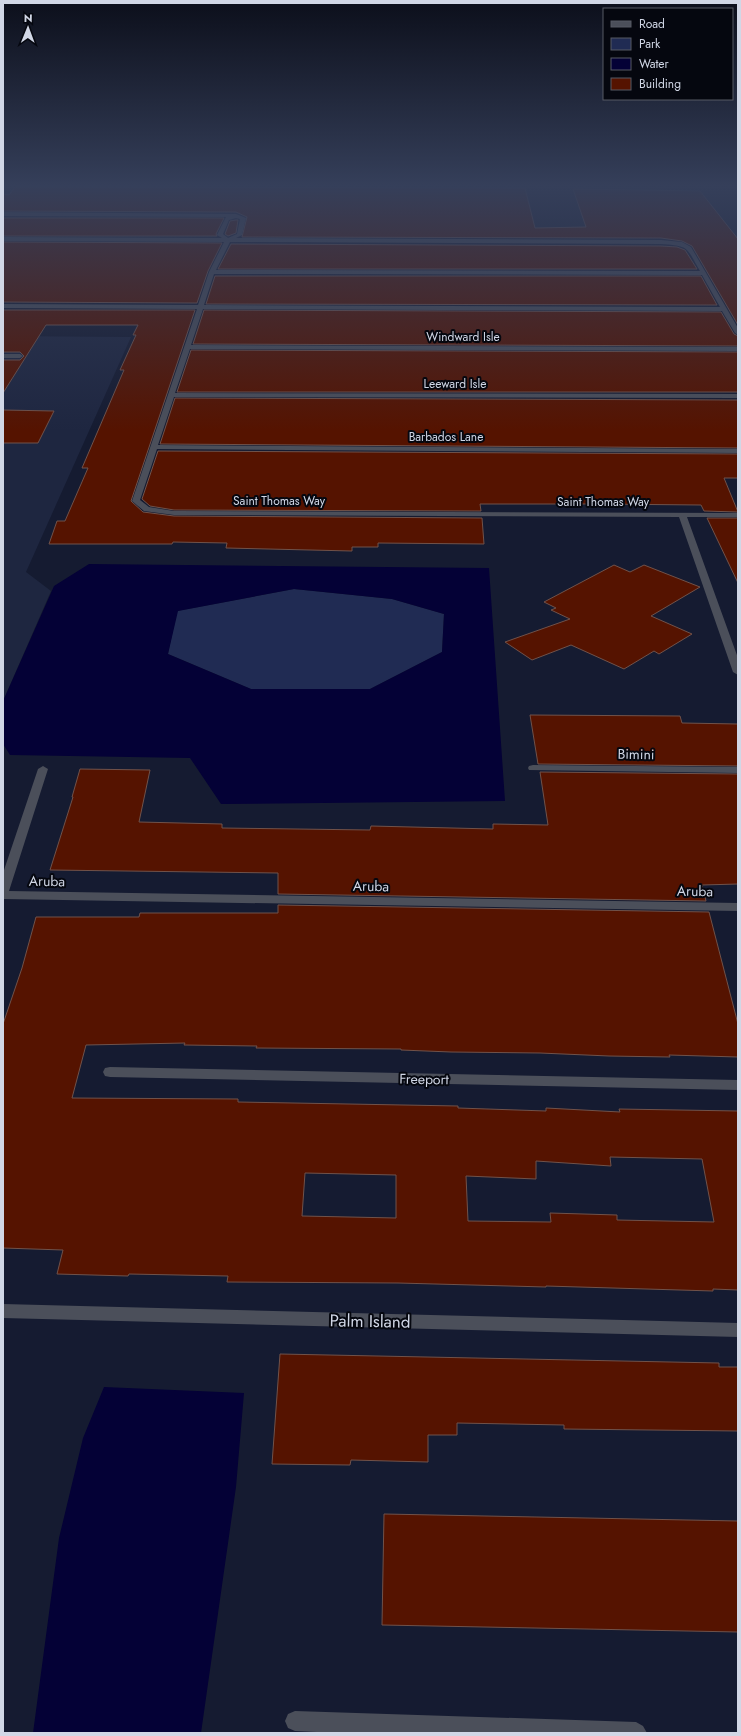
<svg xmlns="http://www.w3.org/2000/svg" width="741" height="1736" viewBox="0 0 741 1736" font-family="Jost,sans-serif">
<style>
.built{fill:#1e2640}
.green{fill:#202b53}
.water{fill:#040136;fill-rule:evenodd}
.building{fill:#551300;stroke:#70524a;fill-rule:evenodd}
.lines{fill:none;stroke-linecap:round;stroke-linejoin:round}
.minor{fill:#4b4f5a;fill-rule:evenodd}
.labels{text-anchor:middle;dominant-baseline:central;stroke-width:4;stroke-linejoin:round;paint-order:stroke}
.far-street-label{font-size:12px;fill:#d1d7e6;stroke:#05070f}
.street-label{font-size:14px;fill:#d1d7e6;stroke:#05070f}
.near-street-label{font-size:17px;fill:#d1d7e6;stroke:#05070f}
</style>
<rect width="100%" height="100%" fill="#151b31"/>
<path class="built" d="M3,336L131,337L26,572L51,591L3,701Z"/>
<path class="green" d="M294,589L392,599L444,614L442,652L370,689H251L168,654L177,611Z"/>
<path class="water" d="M89,564L489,568L505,801L221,804L190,758L10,755L3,744V701L54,586ZM294,589L392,599L444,614L442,652L370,689H251L168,654L178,611Z
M104,1387L244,1393L236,1487L201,1733H33L59,1538L83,1438Z"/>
<path class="building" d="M15,187L525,188L535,228L586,227L573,189L700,191L738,239V325L692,246L682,241L661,238L242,237L247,217L236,212L3,211V194L9,195Z
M3,218H224L216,234L217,236H3Z
M236,220H238L236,233L228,236L225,234L230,221Z
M3,242L222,243L208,271L197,303L3,302Z
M231,244L661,246L677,247L685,250L697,269H218Z
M215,276H701L717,305L206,304Z
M3,310H195L131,501L143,512L174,516L482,518L484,544L378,543V547H352V551L226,548L227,543L173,542L172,544H49L57,521H65L88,468H82L124,370H120L136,335H133L138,325H46L3,393V360H20L24,356L20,352H3Z
M204,310L721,312L734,334L738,336V346L193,344Z
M191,350L738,352V392H177Z
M175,398L738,400V448L160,444Z
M3,410L54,411L38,443H3Z
M158,451L738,454V478H724L738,512L704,511L701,505L597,504H480L481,511L174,510L150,506L142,499Z
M707,518H738V583Z
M614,565L630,572L644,565L700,587L651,616L692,634L659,654L654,651L624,669L571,645L532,660L505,642L570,619L551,610L556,608L544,602Z
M530,715L680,716L682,723L738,724V766L538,764Z
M80,769L150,770L139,822L222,824V828L370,830L371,826L493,829V824L548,825L540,772L738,774V884L702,885L706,901L278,894V873L50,870L73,797H72Z
M278,905L709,912L738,1024V1057L669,1055L670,1057L609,1056L540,1053L451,1052L401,1050V1049L256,1048L257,1046L184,1045L185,1043L86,1045L72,1098L238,1099V1102L458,1106V1108L546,1111V1108L620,1112L619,1109L738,1111V1290L713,1289V1291L546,1286V1287L398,1283L227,1282L228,1276L129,1274L128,1276L57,1274L63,1250L3,1248V1024L22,968L36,917H139L140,913H278ZM610,1157L702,1159L714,1222L617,1220V1215L550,1213L551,1222L468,1221L466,1176L536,1179V1161L611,1166ZM305,1173L396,1175V1218L302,1216Z
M280,1354L719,1363V1367H738V1431L564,1429V1425L457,1423V1435H428V1462L351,1460L350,1465L272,1464Z
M384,1514L738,1521V1632L382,1625Z"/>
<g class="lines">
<path class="minor" d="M3,212L236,214L246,218L242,235L236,238L661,240L682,242L691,247L738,328V335L735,333L722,311L203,309L191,345L738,347V351L190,349L175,393L738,394V398L174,397L158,445L738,449V453L157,449L140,500L149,507L174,511L738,513V517H687L738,658V675L733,672L679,517L174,515L144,511L132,501L197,309L3,308V304L198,305L209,272L224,242L3,241V237L222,238L217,235L226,217L3,216ZM236,218L240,219L237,234L228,238L223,234L229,220ZM230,242L661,244C690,246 686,247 700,271L216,270ZM214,274L702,275L720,307L204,305Z
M3,354H20L23,356L20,358H3Z
M533,765L738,767V773L529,770L528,768L529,766Z
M43,766L48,769L9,891L738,903V911L3,899V873L38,769Z
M110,1067L738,1080V1090L110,1077L105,1076L103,1072L105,1068Z
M3,1304L738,1323V1337L3,1318Z
M295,1711L636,1722L643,1726L647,1733H338L295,1731L288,1728L285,1721L288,1714Z"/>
</g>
<linearGradient id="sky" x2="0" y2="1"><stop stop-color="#0c0f1b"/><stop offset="0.43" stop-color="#353f5a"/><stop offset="1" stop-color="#353f5a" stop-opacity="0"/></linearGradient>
<rect width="741" height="431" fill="url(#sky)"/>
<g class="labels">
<g class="far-street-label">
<text x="463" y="337">Windward Isle</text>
<text x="455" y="384">Leeward Isle</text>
<text x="446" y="437">Barbados Lane</text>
<text x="279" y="501">Saint Thomas Way</text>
<text x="603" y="502">Saint Thomas Way</text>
</g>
<g class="street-label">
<text transform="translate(636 754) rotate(1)">Bimini</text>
<text transform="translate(47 881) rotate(1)">Aruba</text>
<text transform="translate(371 886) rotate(1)">Aruba</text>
<text transform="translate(695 891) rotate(1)">Aruba</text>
<text transform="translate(424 1079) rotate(1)">Freeport</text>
</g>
<g class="near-street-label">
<text transform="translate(370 1321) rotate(1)">Palm Island</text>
</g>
</g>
<rect width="741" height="1736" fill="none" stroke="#d1d7e6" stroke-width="8"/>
<rect x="603" y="8" width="130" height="92" fill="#05070f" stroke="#575a65"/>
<rect x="611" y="21" width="20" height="6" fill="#4b4f5a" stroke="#575a65"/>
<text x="639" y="28" font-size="12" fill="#d1d7e6">Road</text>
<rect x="611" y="38" width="20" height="12" fill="#202b53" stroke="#575a65"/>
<text x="639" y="48" font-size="12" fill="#d1d7e6">Park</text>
<rect x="611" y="58" width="20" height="12" fill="#040136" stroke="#575a65"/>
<text x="639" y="68" font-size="12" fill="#d1d7e6">Water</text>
<rect x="611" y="78" width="20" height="12" fill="#551300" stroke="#575a65"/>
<text x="639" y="88" font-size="12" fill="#d1d7e6">Building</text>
<g transform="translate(28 28) rotate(1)" stroke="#05070f" stroke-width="3" paint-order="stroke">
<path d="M0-3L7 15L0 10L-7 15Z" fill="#d1d7e6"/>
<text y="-6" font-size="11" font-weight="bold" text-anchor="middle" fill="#d1d7e6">N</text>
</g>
</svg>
